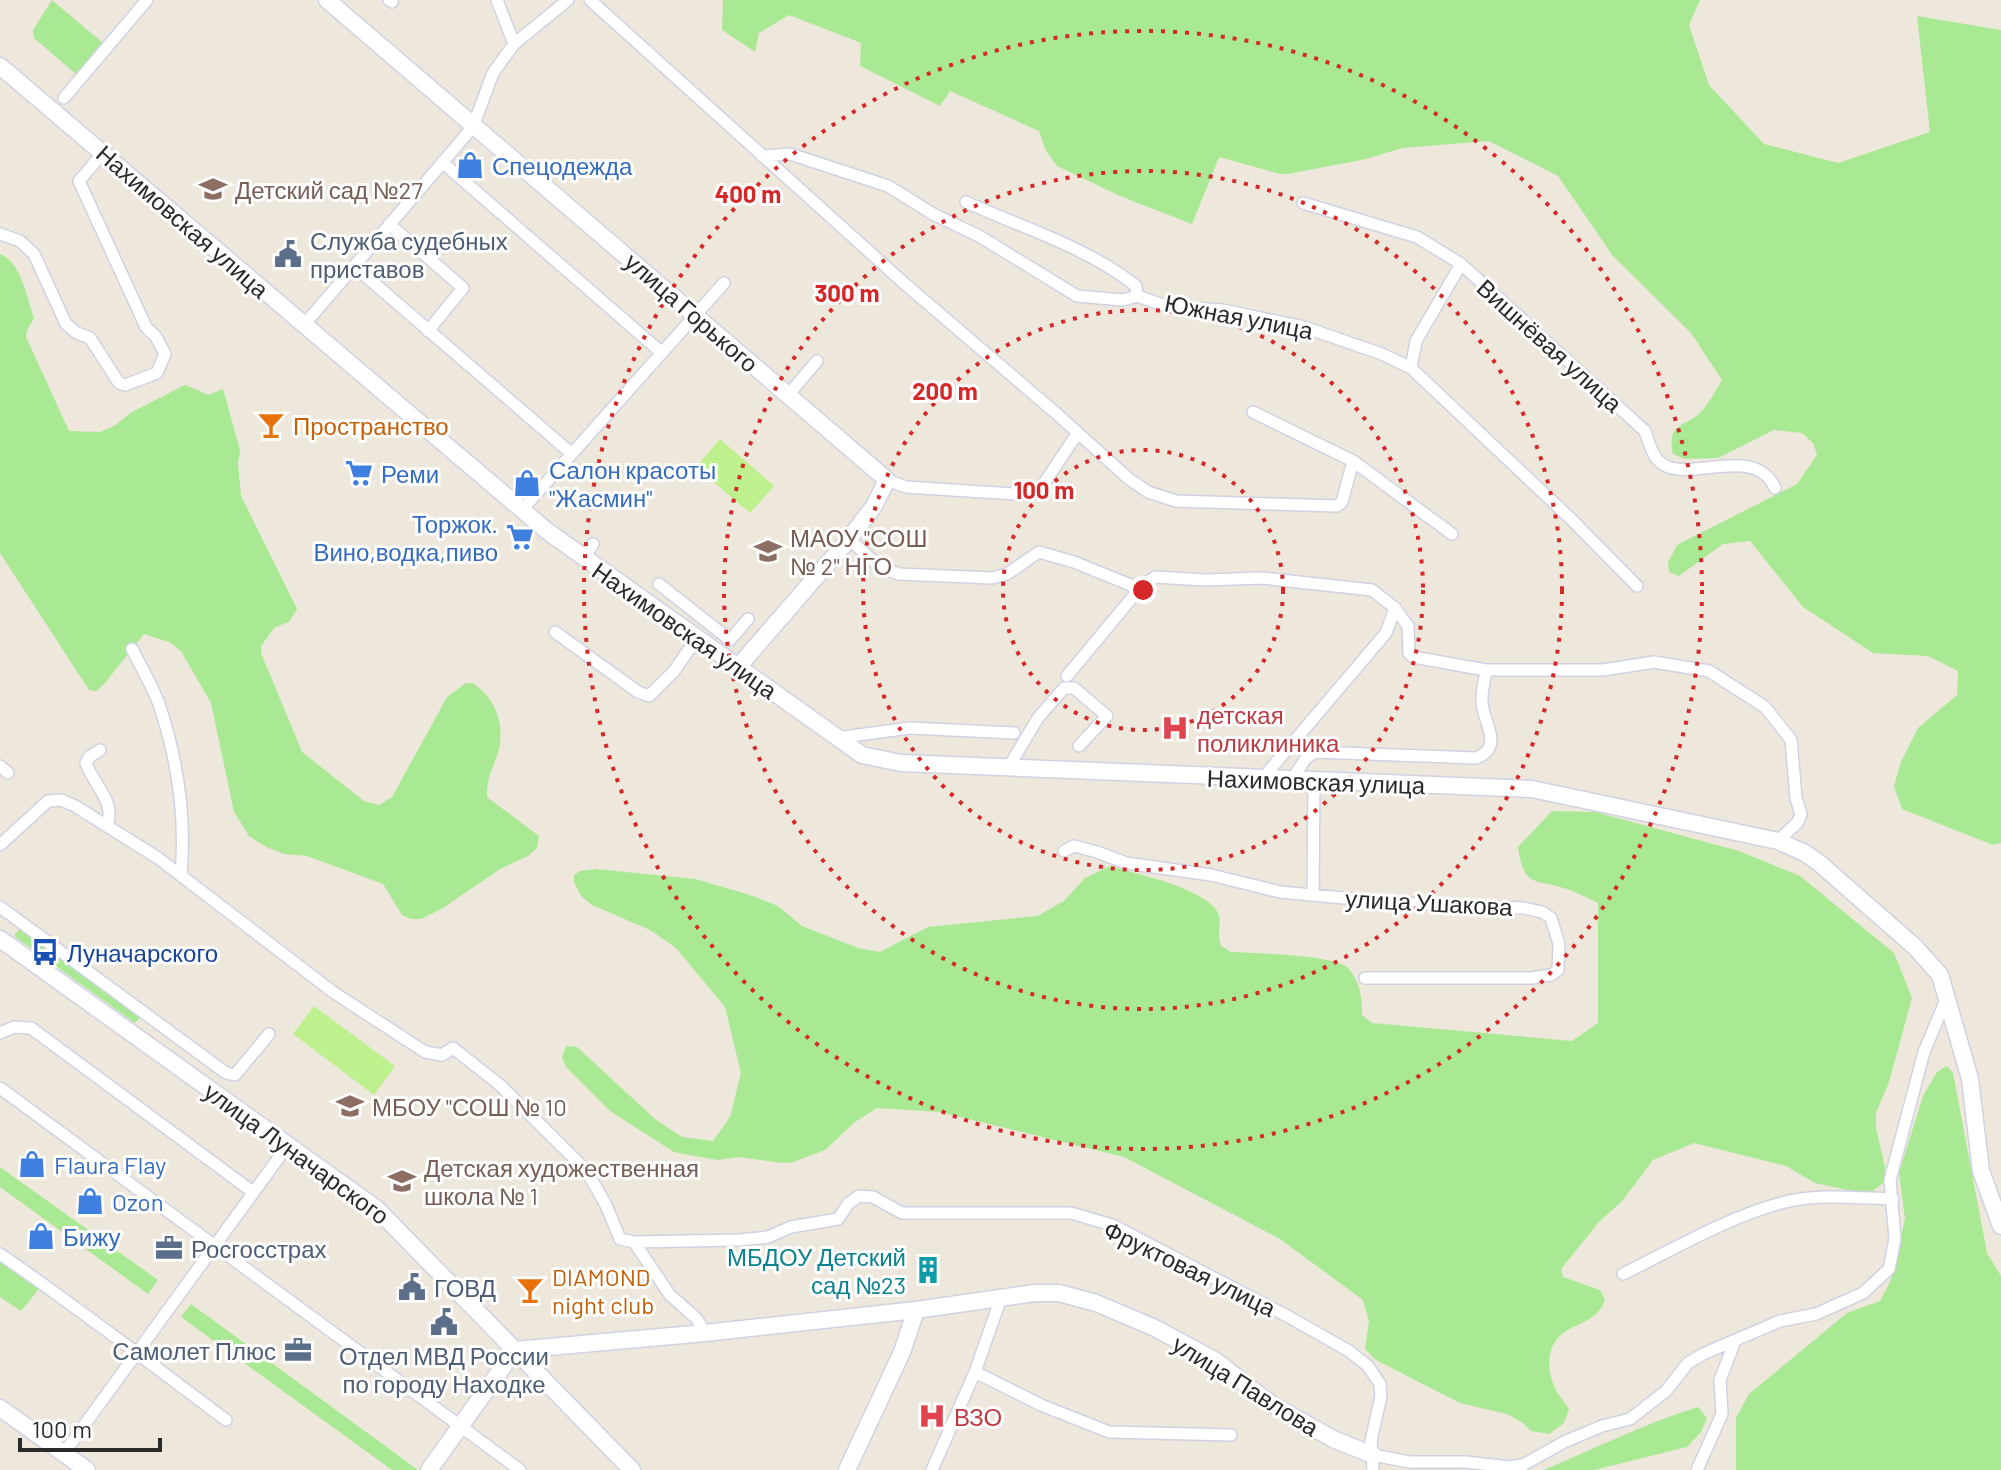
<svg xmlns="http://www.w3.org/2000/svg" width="2001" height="1470" viewBox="0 0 2001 1470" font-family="Barlow,sans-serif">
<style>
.green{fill:#a9e993}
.pitch{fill:#bef18e}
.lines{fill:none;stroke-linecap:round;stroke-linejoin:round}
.street-casing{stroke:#d0d2e4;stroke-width:14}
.secondary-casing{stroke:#d0d2e4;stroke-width:19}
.street{stroke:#fff;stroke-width:11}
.secondary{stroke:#fff;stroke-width:16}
.ring{fill:none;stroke:#d62828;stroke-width:4;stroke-dasharray:4 8}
.labels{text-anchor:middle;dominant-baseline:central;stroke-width:6;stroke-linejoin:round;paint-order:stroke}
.shop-label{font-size:24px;fill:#366cbe;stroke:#fff;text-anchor:start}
.education-label{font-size:24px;fill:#785e54;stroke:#fff;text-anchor:start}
.street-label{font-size:24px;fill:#2a2a2a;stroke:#fff}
.service-label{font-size:24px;fill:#4e5e75;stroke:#fff;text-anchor:start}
.food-label{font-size:24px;fill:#c56008;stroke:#fff;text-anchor:start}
.health-label{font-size:24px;fill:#be3a42;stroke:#fff;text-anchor:start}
.transit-label{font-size:24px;fill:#164399;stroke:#fff;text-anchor:start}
.culture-label{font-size:24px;fill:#0d838f;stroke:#fff;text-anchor:end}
.centre{fill:#d62828;stroke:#fff;stroke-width:4}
.ring-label{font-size:24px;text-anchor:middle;font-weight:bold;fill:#d62828;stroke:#fff;stroke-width:6;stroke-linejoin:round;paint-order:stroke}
</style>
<rect width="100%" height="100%" fill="#eee7db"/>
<path class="green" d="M52,0L103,43L77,75L34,38L33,30Z
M723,0H1700L1689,25L1709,85L1764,144L1838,163L1930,132L1917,16L2001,30V843L1993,845L1902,809L1894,786L1901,762L1918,728L1957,695L1958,671L1928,656L1873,653L1803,607L1750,541L1723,544L1679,576L1669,572L1668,563L1677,545L1797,484L1817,455L1813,443L1802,433L1774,430L1718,458L1685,459L1673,454C1666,422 1685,428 1701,412C1709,403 1716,390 1722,380L1691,333L1613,256L1558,176L1489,141L1402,148L1366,159L1288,174H1280L1219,157L1192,224L1120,196L1057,166L1046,151L1039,131L950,91L940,106L860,66L861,43L789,15L759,33L755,52L722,30Z
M0,254C21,261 27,299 34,318L27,330L26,337L69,431L100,432L114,426L132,412L185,385L209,395L223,389L240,450L238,464L241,496L297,609L289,622L275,627L261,646V653L302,752L364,801L379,805L392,797L447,697L466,683H472C494,696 505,723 499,749C494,766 486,779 487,797L539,836L537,848L528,856L500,869L443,908L421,919H411L402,915L383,884L307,856L284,854L266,847L249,836L234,812L211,703L181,651L169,642L144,634L104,684L96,691L89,690L0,553Z
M1552,811L1595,812L1739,851L1800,876L1894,953L1912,998L1889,1082L1876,1113V1128L1885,1167L1884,1182L1873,1191L1857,1192L1815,1183L1786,1166L1694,1143L1653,1160L1622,1201L1599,1222L1561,1269L1563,1277L1600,1290L1605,1300C1593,1333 1552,1318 1549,1363C1549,1371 1551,1380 1555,1388C1558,1395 1565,1402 1569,1409L1564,1423L1549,1434L1531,1431L1523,1423L1507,1414L1460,1403L1376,1360L1365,1349L1369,1321L1363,1300L1280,1239L1124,1157L940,1112L877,1108L855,1122L825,1150L793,1162L783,1163L738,1157L718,1160L694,1156L674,1152L610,1111L566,1067L562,1057L566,1046L577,1047L655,1119L682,1137L713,1141L730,1117L741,1073L725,1007L676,948L650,930L592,905L581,896L574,882V875L580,871L596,869L695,879L747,894L778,906L802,926L858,948L880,952L928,927L1037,916L1064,901L1085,878L1110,866C1136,874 1210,889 1219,915C1221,923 1217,934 1221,946L1231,952C1254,953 1334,955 1348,968C1360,981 1362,998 1362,1015L1372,1023L1572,1041L1598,1023V903C1588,898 1578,893 1567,889C1535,878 1524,889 1518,847Z
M21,927L142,1015L135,1023L14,936Z
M1947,1066L1953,1073L1987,1253L2001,1276V1470H1736V1418L1749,1394L1847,1313L1880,1301L1891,1280L1905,1219L1899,1173L1923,1096L1937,1072Z
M0,1167L158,1280L148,1294L0,1187Z
M0,1262L39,1289L21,1311L0,1297Z
M191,1304L418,1470H392L181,1317Z
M1698,1407L1707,1418L1701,1432L1687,1447L1594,1470H1543C1595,1449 1645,1423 1698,1407Z"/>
<path class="pitch" d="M720,439L774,486L750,513L696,467Z
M314,1006L395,1066L374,1095L293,1034Z"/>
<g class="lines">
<g class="street-casing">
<path id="street" d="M389,0L392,2
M497,0L514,44
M590,0L905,284L1058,415L1129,479L1148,492L1176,501L1337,506L1342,502L1353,461
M64,98L147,0
M762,156L790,154L888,186L933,214L979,236L1077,296L1123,300L1137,296
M442,162L662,353
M966,202C1023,228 1087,247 1136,286L1137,296
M1303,203L1417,237L1461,264L1645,431C1648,440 1651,452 1657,459C1680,489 1753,440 1775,488
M389,224L463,288L428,331
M0,234L20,241L34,254L66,324L77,333L90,338L119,383L125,385L157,373L165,354L156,337L146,327L79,181L103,153
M354,266L572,454
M1137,296L1169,307L1223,310L1304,327L1382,354L1411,368L1571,519L1637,586
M304,325L466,135L474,124L493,73L506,55L514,44L568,0
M1411,368L1416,341L1461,264
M789,394L817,361
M1253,412L1353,461L1452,534
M887,480L906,487L1030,495L1041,488L1077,434
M521,511L724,283
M849,539L880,567L899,574L992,578L1007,574L1039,552L1074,562L1133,586L1141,587L1155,577L1205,580L1262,578L1372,590L1395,608L1408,626L1409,653L1413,657L1486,670H1603L1654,662L1709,671L1765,707L1791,740L1796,798L1801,814L1798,822L1778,841
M584,558L593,544
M659,584L730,640L748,619
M555,632L638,692L649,696L674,671L697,638
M132,649C141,667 152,685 159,704C177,758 186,818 181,874
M1067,676L1141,587
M836,738L910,728L1014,733
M100,750L89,757L86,763C94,786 116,801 107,826
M0,766L8,773
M1008,768L1038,718L1064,688H1074L1107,716L1079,746
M1262,779L1386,633L1395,608
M1291,781L1306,758L1315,752L1476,758C1505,747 1483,723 1482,702C1481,693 1485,680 1486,670
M0,845L48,801L61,800L75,806L158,858L333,992L425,1052L442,1055L453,1048L500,1085L586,1170L606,1205L620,1239L634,1242L670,1295L697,1319L705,1333
M1064,851L1074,846L1097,852L1126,863L1211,875L1280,892L1397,903L1524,908L1542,912L1551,918L1559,944L1558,970L1551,975L1532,978H1365
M1313,895L1314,782
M0,907L226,1073L235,1075L269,1034
M0,1033L14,1027L31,1028L253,1192
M0,1088L520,1470
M634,1242L739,1240L768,1237L791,1227L838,1219L848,1204L859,1196L873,1197L902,1213H1071L1112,1225L1289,1317L1349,1351L1368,1366L1380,1384L1381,1396L1371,1441L1373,1470
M0,1254C77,1307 151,1364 226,1420
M1623,1274C1674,1249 1726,1218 1781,1203C1816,1193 1857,1198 1893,1199
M1001,1298L975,1372L1041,1405L1109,1432L1231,1435
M64,1453L288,1145
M1373,1455L1409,1462H1466L1509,1467L1523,1465L1564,1442L1602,1426L1630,1419L1666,1391L1688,1363L1703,1354L1780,1321L1816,1314L1863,1293L1889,1269L1895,1239L1890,1180L1924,1052L1947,997
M932,1470L975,1372
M1697,1470L1722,1414L1720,1380L1735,1341"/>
</g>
<g class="secondary-casing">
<path id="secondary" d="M327,0L887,480L874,506L849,539L738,667
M0,66L547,531L862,755L901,763L1532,789L1778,841L1805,853L1818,862L1915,947L1940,975L1970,1079L1981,1171L2001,1226
M0,939L377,1209L632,1470
M0,1408L87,1470
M429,1470L515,1350L705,1333L916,1310L1034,1293H1059L1096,1303L1155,1328L1216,1361L1271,1404L1333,1439L1373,1455
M847,1470L902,1352L916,1310"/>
</g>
<use href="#street" class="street"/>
<use href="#secondary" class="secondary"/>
</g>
<g class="ring">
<circle cx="1143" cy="590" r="140"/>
<circle cx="1143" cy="590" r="280"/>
<circle cx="1143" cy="590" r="419"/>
<circle cx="1143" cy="590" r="559"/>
</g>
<defs>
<g id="shop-bare" transform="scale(2.16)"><path d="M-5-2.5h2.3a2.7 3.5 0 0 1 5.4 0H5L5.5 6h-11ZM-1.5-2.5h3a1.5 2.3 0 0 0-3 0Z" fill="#3f7fe0" stroke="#fff" stroke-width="2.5" paint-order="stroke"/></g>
<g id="school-bare" transform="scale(2.16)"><path d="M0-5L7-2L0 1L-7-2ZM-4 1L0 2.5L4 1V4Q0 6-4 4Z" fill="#8d6e63" stroke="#fff" stroke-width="2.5" paint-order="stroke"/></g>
<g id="civic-bare" transform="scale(2.16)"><path d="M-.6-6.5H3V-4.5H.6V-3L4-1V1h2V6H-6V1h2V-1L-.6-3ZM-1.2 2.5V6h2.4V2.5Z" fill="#5c6f8a" stroke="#fff" stroke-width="2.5" paint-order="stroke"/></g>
<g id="bar-bare" transform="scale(2.16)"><path d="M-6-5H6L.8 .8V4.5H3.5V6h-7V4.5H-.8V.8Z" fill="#e8710a" stroke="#fff" stroke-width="2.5" paint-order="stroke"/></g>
<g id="supermarket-bare" transform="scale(2.16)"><path d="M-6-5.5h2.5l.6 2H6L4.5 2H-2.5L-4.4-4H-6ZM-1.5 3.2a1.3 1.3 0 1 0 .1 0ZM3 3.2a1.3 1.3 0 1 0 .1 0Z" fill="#3f7fe0" stroke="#fff" stroke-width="2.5" paint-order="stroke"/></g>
<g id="hospital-bare" transform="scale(2.16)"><path d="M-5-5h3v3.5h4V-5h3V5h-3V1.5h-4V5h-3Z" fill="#e0444e" stroke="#fff" stroke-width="2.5" paint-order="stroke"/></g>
<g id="bus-bare" transform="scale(2.16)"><path d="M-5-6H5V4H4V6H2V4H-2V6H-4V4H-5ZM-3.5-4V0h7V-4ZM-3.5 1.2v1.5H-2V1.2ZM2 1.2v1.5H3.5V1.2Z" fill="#1a4fb4" stroke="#fff" stroke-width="2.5" paint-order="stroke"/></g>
<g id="office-bare" transform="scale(2.16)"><path d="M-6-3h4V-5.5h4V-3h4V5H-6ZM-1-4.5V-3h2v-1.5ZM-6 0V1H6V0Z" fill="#5c6f8a" stroke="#fff" stroke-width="2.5" paint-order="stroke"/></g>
<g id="building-bare" transform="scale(2.16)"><path d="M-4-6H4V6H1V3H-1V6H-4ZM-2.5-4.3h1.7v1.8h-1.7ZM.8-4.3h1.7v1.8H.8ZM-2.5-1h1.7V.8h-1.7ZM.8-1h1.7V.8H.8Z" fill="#0f9aa8" stroke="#fff" stroke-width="2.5" paint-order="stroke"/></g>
</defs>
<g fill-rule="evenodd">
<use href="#shop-bare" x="470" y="165"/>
<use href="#school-bare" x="213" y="189"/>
<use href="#civic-bare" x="288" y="254"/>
<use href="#bar-bare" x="271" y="425"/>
<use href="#supermarket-bare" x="359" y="473"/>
<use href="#shop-bare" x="527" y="483"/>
<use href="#supermarket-bare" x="520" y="537"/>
<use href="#school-bare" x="768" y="551"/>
<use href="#hospital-bare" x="1175" y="728"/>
<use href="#bus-bare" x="45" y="952"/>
<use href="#school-bare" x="350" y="1106"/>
<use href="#shop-bare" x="32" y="1164"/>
<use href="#school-bare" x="402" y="1181"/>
<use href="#shop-bare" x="90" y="1201"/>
<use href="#shop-bare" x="41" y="1236"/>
<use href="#office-bare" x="169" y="1248"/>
<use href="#building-bare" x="928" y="1270"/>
<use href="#civic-bare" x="412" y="1287"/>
<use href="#bar-bare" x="530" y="1290"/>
<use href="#civic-bare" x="444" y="1322"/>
<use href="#office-bare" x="298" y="1350"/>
<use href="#hospital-bare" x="932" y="1416"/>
</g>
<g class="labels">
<g class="shop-label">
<text x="492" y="165">Спецодежда</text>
<text x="549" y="469">Салон красоты<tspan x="549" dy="28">"Жасмин"</tspan></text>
<text x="381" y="473">Реми</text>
<text x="498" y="523" text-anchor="end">Торжок.<tspan x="498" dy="28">Вино,водка,пиво</tspan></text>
<text x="54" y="1164">Flaura Flay</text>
<text x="112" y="1201">Ozon</text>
<text x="63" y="1236">Бижу</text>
</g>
<g class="education-label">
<text x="235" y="189">Детский сад №27</text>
<text x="790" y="537">МАОУ "СОШ<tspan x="790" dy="28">№ 2" НГО</tspan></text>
<text x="372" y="1106">МБОУ "СОШ № 10</text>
<text x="424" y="1167">Детская художественная<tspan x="424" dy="28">школа № 1</tspan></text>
</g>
<g class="street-label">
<text transform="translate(183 221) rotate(41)">Нахимовская улица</text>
<text transform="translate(692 312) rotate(41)">улица Горького</text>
<text transform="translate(1239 316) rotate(11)">Южная улица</text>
<text transform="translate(1550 345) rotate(42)">Вишнёвая улица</text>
<text transform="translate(685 630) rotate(35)">Нахимовская улица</text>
<text transform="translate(1316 781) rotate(2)">Нахимовская улица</text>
<text transform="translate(1429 902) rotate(3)">улица Ушакова</text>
<text transform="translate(297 1153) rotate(36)">улица Луначарского</text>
<text transform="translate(1190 1268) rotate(26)">Фруктовая улица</text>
<text transform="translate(1246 1385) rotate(32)">улица Павлова</text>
</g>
<g class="service-label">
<text x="310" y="240">Служба судебных<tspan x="310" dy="28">приставов</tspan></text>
<text x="191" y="1248">Росгосстрах</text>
<text x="434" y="1287">ГОВД</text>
<text x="276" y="1350" text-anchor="end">Самолет Плюс</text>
<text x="444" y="1355" text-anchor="middle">Отдел МВД России<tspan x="444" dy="28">по городу Находке</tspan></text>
</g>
<g class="food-label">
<text x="293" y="425">Пространство</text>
<text x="552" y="1276">DIAMOND<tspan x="552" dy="28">night club</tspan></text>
</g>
<g class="health-label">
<text x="1197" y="714">детская<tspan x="1197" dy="28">поликлиника</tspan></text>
<text x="954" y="1416">ВЗО</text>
</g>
<g class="transit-label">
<text x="67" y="952">Луначарского</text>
</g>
<g class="culture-label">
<text x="906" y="1256">МБДОУ Детский<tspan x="906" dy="28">сад №23</tspan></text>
</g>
</g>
<circle cx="1143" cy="590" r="12" class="centre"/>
<g class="ring-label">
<text x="748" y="203">400 m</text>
<text x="847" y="302">300 m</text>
<text x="945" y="400">200 m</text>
<text x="1044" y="499">100 m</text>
</g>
<path d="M20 1438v12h140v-12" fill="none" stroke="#2a2a2a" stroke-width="4"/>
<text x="32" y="1438" font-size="24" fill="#2a2a2a" stroke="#ffffff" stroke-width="6" paint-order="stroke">100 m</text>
</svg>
